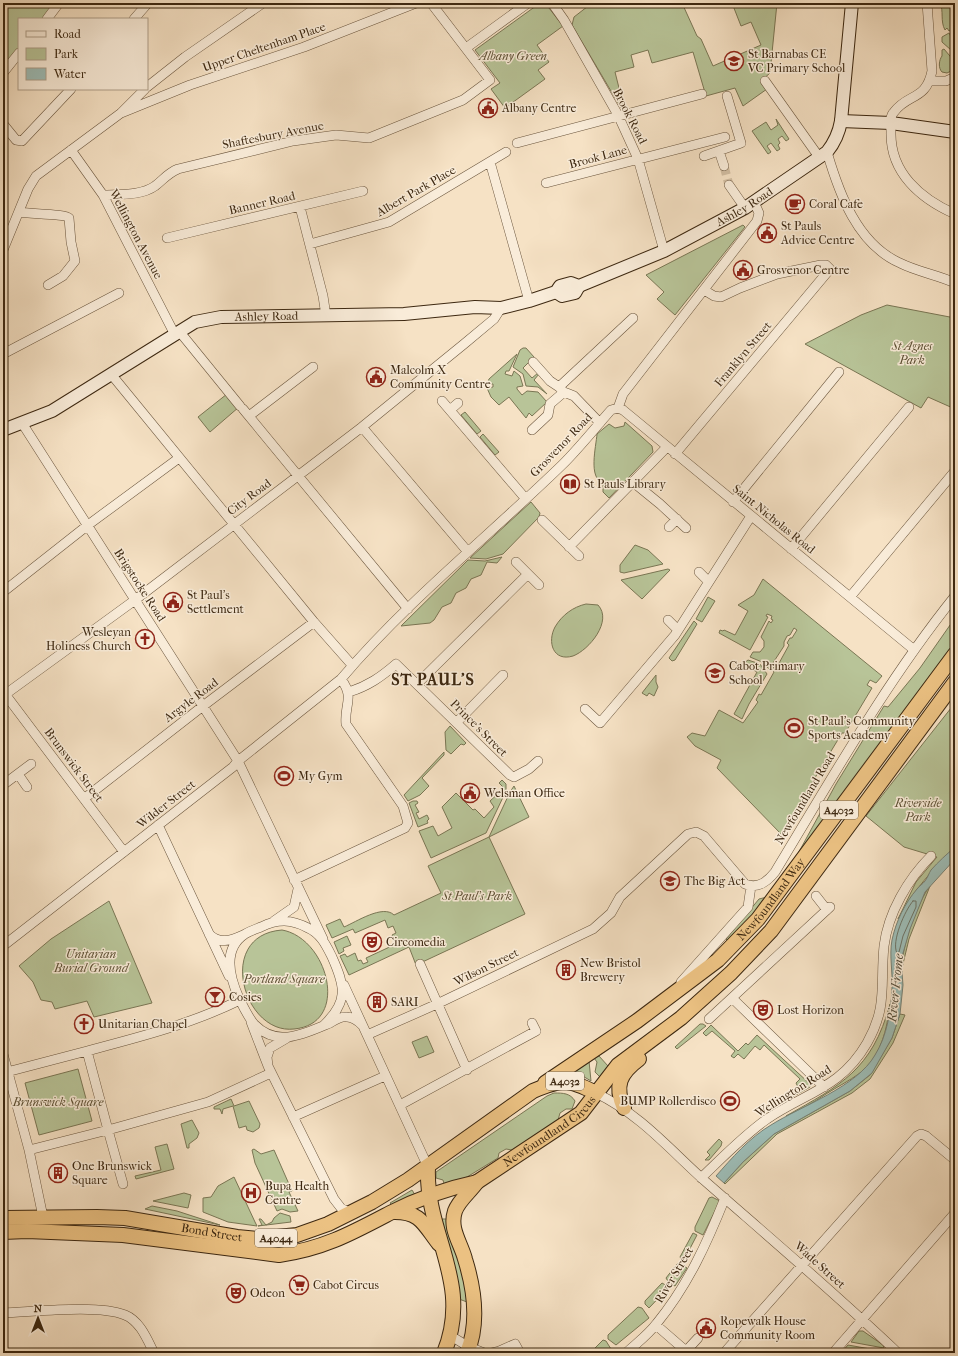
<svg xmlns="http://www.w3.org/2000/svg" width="958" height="1356" viewBox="0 0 958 1356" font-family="'IM FELL French Canon',serif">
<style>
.green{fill:#b8c498;stroke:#7a7654}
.water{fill:#9dbdb7;stroke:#778175}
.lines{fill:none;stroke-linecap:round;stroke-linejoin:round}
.shore{stroke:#6d7264;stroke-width:1}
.minor-tunnel{stroke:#d1bda1;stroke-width:9;stroke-dasharray:9 4.5;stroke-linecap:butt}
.minor-casing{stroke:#6b563e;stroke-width:10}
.secondary-casing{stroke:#3d2811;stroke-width:14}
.trunk-casing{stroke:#3d2811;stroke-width:16}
.minor{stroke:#f9ecd9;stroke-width:9}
.secondary{stroke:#f9ecd9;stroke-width:12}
.trunk{stroke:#ebc182;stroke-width:14}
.labels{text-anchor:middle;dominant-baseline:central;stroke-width:3;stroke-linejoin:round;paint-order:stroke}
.shield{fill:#f9ecd9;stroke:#75634d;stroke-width:1}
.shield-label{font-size:11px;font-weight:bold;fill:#3d2811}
.street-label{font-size:12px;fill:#3d2811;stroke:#f9ecd9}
.poi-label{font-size:12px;fill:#3d2811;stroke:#f9ecd9;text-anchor:start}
.park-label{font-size:12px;font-style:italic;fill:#5c4f33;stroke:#f9ecd9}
.water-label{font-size:13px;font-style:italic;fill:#554d3a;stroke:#f9ecd9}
.district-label{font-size:16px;font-weight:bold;letter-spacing:1px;fill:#3d2811;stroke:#f9ecd9}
</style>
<rect width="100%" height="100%" fill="#f6e2c5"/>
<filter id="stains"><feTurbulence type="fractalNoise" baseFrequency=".005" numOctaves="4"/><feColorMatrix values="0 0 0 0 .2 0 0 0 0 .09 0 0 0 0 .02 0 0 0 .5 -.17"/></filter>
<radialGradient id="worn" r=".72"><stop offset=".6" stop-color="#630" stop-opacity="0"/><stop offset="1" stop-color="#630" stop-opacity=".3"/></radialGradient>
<path class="green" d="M3,3H55L42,19H19V49L3,69Z
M540,3H545L563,26L537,45L549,62L538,70L545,79L505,108L491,89L500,83L475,50Z
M592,3H682L697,36L701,39L713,66L761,45L751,22L741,26L732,3H777L770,73L761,81L767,89L743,106L735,88L706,96L693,52L652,63L648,50L631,55L634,67L615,72L624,108H621L572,25L574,17Z
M940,3H949L955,14V27L949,31L947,28L945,30C940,21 944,11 940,3Z
M949,33L955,44V57L951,50L942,42V37Z
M944,49L955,62V69L947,73L942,72C938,68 939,60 942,56V50Z
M776,119L789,139L786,141L782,136L778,139L780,143L778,145L780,149L777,151L771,143L767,146L771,152L768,154L752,131L766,122L771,130L778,125Z
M743,225L745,227L675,315L657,299L664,292L646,275Z
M887,305L955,318V409L928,397L921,408L805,344L861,315Z
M523,348H526L534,357L523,368L532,378L538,373L539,374L534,380L547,394L538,387L526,386L523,374L513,367L520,350Z
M517,354L509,371H506L505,374L512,376L514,371L520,376L523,386L517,387V389L522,395L527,391L538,392L547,402L532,416L529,413L526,418L509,397L499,405L491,397L487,388L493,387V384H487L489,379Z
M227,394L239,407L210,432L198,417Z
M465,412L481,431L477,434L461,415Z
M625,422L652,446L653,452L609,498L603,492V483C588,478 596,447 597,434L609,424L615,428L624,426Z
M483,434L499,452L495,455L480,437Z
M531,502L540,513L539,517L503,554L486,559L470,558Z
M635,545L648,550L663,564L624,573L620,572V565Z
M502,557L497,563L487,562L481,575L471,579L466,588L456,593L451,603L442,607L434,620L430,623L401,626L468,560L485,561Z
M668,569L670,570L642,599L621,580Z
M763,579L882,676L876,683L870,680L867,685L872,688L845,733H842L781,834L717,768L721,760L695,746L687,737L692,733L705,736L719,710L743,723L758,702L756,700L759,694L761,695L774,672L772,670L776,664L778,665L789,645L787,643L790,638H792L797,630L794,628L790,635L787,636L784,642V646L769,669L762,662L750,657L753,652H760L764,647V641L761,637L769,621L771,623L773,620L771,619L772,616L767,614L766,616L768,617L750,650L719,633L720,630L723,631L724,630L735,635L748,611L738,605L754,595Z
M708,597L715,601L702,622L696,619Z
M586,604L598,605C613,621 589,650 573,656C553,662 547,642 555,627C562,615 573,607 586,604Z
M955,618V647L766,903L729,942L726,939L759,899L767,897L795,859L836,784L884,706L888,707L920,668Z
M694,621L697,624L675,660L672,661L669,658Z
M748,660L760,664L767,674L749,704L742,719L734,714L757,672L743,664Z
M656,675V682L658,687L654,696L649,693L647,696L642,693Z
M955,703V847C933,869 913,891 898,919L916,882L937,857L904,847L866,816Z
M450,726L466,743L464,745L461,744L451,754L446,750L445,732Z
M444,752V755L422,778L429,786L420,795L408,801L404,795Z
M502,780L506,784V791L486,833L431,858L419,831L433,826L438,836L452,828L442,807L456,793L473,810L475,809L484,818L494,807L490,801L504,788L499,783Z
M514,786L529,817L489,837L525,914L416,965L409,947L349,975L340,956L345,954L347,957L355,953L358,961L361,960L363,964L368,962L366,958L396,944L392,935L396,933L393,926L388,928L385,920L355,933L353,929L332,938L326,925L340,919L344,927C356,922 383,904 394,915L441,893L428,866L489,837L510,792Z
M413,801H417L418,803L415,805L419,812L416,813L419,819L427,815L429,819L427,821L428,823L418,827L409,803Z
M930,886L909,939L902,968C901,948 918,901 930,886Z
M109,901L152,1003L94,1017L87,1001L55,1009L52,1002L41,1000L33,982L19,966L51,939Z
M282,930C328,938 351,1024 294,1029C243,1035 215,935 282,930Z
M347,936L351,945L343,948L344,951L339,954L334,942Z
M890,1004C887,1029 881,1057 860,1073C849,1081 837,1087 826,1094C813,1103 800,1110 786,1116C841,1085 872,1070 890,1004Z
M900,1014L905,1015L893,1043L870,1079L852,1093L777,1134L725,1184L724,1183L743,1162L774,1134L850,1091L870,1075L892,1038Z
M700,1024H703L706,1026L677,1049L675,1047Z
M711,1025L738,1051L746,1043L748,1045L757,1035L810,1084V1087L785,1101L779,1099L799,1089L796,1083L800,1079L764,1045L760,1050L755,1046L744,1059L738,1054L734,1058L731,1056L735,1051L712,1031L706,1036L703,1033Z
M427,1036L434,1052L419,1058L412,1042Z
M599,1056L608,1066L600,1077L595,1072L597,1062L594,1058Z
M589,1061L591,1081L581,1075H569Z
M78,1069L92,1121L39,1135L25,1083Z
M554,1093C563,1093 570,1093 575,1101L572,1109H566L560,1113L558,1120L512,1150L506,1149L499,1153L498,1158L467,1177L445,1187L443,1180L436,1178V1172L547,1096Z
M231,1099L234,1106L249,1101L260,1124L259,1128L253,1132L247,1130L246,1126L239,1128L233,1106L223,1109L222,1114L220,1109H214V1107Z
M192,1120L199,1133L197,1138L189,1144V1148H187L181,1124Z
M719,1139L722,1142L721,1146L709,1160H705L710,1155L707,1152Z
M167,1144L174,1169L136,1179L135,1176L161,1170L155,1147Z
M254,1149L261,1154L274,1150L292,1191L289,1192L298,1211L290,1212L282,1209L277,1211L255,1163L252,1150Z
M234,1177L255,1222L257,1226L228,1222L203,1212V1198L211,1197L218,1186Z
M412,1190L417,1198L393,1206L390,1203Z
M184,1193L191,1195L188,1208L153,1201Z
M712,1197L720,1201L703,1235L695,1231V1227L709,1198Z
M152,1206L177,1211L220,1225L145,1209Z
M280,1213L290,1216L291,1222L258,1226L262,1225L259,1219H261L266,1225L272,1222L274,1218Z
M441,1219H447L464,1276L467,1302L459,1299Z
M693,1233L697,1235L683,1262L680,1257Z
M680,1263L687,1268L675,1286L669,1283L666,1278L677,1264Z
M662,1283L669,1287L649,1308L645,1304V1301Z
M638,1307L642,1308L649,1318L616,1345L608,1339V1335Z
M859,1331H863L883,1345L884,1348L851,1342Z
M603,1340L606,1341L611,1349L606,1353H590Z
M848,1345L887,1352L841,1353Z"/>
<path class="water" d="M955,847V859L925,892L910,929L901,960L903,985L900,1014L892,1038L872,1073L850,1091L774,1134L743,1162L724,1183L716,1176C732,1158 749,1138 771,1125C801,1106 857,1087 875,1055C887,1036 891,1011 892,988C893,972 889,956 892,940C896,921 905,903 917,889C919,886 923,884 925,881C928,877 929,873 931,870C938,862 947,854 955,847Z"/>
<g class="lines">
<path class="shore" d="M913,901H916V907L903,936L899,952L897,953C891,942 905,910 913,901Z"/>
<path class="minor-tunnel" d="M724,166L729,185"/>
<g class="minor-casing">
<path id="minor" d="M552,3L564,20L618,115L638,159L664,251
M927,3L932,71C926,101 908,93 894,112C889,117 891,126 891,132C890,173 921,199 955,214
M47,19L59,3
M134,19L148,3
M466,48L528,3
M3,73L19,53
M765,81L819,157
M930,81H946L955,77
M147,87L185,57L263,3
M121,113L190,85L304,47L416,3
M3,124L16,140L22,141L71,89
M517,143L702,94
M71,150L103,195L174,333
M719,151L724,166
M827,152C839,193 857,244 900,263C918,272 938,275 955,283
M704,156L741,143L727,96
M490,162L529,301
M546,183L725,137
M729,185L745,208
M103,195C119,194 141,196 155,186C164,179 168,173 178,169L293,141L336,135L369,138L463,100L490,80L431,3
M300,207L323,296L326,316
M19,212C29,214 66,214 69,218L71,242L75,261L63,276L48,285
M167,238L363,191
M310,244L389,222L506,152
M3,250L28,189L36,176L121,113L145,89
M179,331L240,406
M3,354L119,293
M533,362L550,381L559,387L564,392L574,396L600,423
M111,374L314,622L352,665
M559,387L633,318
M442,401L525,498
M618,408L623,410L913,649
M618,408L623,394L757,221L759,213L754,202
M243,409L408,609
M450,410L458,403
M249,416L313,367
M22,423L238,761L323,939
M362,427L468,552
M532,430L548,415L550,404L564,392
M675,454L830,269L826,265H821L777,274L740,288L721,297L714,296L704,290
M633,482L660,504L686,528
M733,502L839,372
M542,520L579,556
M669,527L677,519
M569,547L667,447
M791,549L909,407
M516,562L539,585
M699,572L708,581
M3,592L88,525L179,458
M850,597L955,471
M668,620L678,630
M417,684L528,574
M349,692C368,686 381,677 396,664L510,775L514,777L529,769L538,761
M5,694L124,852
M3,696L135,600L362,427L464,344L494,319L501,308
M585,709L600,723L675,635L751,516
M457,722L503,675
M18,774L27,787
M3,785L31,764
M85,798L203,706L314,622
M158,825L229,976
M294,880L405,828L408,823L403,806L346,724C344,704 355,698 341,679
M816,896L827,910
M274,921L294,907L298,889
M209,934C219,944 230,941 243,935
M3,946L233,767L238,761L341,679C408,600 489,536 563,464C580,447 595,428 611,410L618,408
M420,964L467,1070
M681,982L748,907L751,886
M344,985L428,1167
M732,998L824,1087
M709,1019L830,907
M251,1022L268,1066L267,1057L270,1048L287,1038
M324,1025C349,1001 345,986 332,957C326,945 321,934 308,928C291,919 278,919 261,927C256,929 250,931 245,934C222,949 230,978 239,998C243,1006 248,1017 254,1024C277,1048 304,1034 330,1023C335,1020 341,1016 347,1017C353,1017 358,1021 362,1025
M367,1035L437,1004L593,929L611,913L620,897L688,834L696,832L704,836L745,884C758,889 767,882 775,872C832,778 886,682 955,596
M87,1051C140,1037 191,1024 240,1000
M3,1054L29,1150L43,1217
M268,1066L334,1199L341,1208L350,1213
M3,1073L87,1051L108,1130L29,1150
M596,1093C641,1115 669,1149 706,1182C770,1238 836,1294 898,1353
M400,1105L536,1031L532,1023
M293,1117L385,1076
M701,1178C722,1158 743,1136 767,1119C807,1092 841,1088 867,1043C888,1006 880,985 884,946C888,913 908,879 931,856
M123,1184L108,1130L208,1102L271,1073
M3,1313C34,1312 98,1304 125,1315C140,1321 147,1339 154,1353
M656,1325L686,1351L698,1338
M451,1336L469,1347L484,1353
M491,1353L499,1351L515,1344L520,1353
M626,1353C637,1343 649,1334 657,1323C688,1285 707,1243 725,1198
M724,1353L917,1136L921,1134L926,1136L955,1160
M833,1353L955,1213"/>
</g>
<g class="secondary-casing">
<g id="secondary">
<path d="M841,121L891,123L955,132"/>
<path d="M556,292L562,296L575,293L579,286"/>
<path id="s1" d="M3,430L52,411L195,322L221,317L404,314L475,307L501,308L529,301L556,292L560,286L571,283L579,286L664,251L745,208L827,152C835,142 839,133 841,121L852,3"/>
</g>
</g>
<g class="trunk-casing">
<g id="trunk">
<path id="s2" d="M545,1083L637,1021L718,960L758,919L955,654"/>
<path d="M624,1108C614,1086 620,1073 639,1059"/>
<path d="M428,1167C425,1235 473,1282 444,1353"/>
<path d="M395,1212C421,1212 424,1225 439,1244"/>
<path id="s3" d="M3,1218L97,1217L125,1218L237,1237L258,1239L297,1235L328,1224L372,1202L408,1180L533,1091C563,1079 566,1078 596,1093"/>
<path id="s4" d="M3,1232L27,1231L123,1235L279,1255C323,1249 352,1233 390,1213C417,1199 449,1188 477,1182L581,1113L618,1065L681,1018L731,973L771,931L955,682"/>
<path d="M467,1353C479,1324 474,1288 465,1259C461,1243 449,1229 455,1211C459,1200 470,1192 477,1182"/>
</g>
</g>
<use href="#minor" class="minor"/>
<use href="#secondary" class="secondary"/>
<use href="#trunk" class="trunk"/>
</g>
<defs>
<g id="school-ring" transform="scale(1)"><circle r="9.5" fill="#f9ecd9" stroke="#8f2418" stroke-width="1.5"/><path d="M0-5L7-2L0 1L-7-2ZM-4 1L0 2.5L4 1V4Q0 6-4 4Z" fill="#8f2418"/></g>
<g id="civic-ring" transform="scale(1)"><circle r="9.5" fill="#f9ecd9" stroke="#8f2418" stroke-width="1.5"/><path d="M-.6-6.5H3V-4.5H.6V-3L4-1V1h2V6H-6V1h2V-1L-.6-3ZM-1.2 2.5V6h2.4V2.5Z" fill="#8f2418"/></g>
<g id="cafe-ring" transform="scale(1)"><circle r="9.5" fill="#f9ecd9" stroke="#8f2418" stroke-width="1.5"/><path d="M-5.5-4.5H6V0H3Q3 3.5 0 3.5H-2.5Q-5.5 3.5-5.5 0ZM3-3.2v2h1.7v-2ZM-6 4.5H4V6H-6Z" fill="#8f2418"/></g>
<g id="library-ring" transform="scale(1)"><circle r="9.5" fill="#f9ecd9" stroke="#8f2418" stroke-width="1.5"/><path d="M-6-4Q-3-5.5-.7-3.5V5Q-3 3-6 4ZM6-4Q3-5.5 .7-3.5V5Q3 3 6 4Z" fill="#8f2418"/></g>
<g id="church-ring" transform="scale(1)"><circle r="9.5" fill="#f9ecd9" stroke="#8f2418" stroke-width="1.5"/><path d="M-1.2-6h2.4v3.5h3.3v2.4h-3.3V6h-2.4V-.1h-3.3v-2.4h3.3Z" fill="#8f2418"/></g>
<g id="stadium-ring" transform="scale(1)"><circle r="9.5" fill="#f9ecd9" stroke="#8f2418" stroke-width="1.5"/><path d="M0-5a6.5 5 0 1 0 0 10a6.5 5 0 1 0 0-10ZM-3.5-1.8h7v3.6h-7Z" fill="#8f2418"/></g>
<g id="university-ring" transform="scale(1)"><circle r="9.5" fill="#f9ecd9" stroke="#8f2418" stroke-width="1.5"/><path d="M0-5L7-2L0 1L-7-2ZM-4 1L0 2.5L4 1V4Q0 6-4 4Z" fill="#8f2418"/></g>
<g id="theatre-ring" transform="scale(1)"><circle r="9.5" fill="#f9ecd9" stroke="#8f2418" stroke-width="1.5"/><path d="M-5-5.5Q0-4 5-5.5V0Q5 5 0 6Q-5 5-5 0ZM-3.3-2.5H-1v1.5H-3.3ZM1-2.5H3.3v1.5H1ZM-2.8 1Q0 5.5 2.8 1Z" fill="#8f2418"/></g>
<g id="building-ring" transform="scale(1)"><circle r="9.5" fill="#f9ecd9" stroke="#8f2418" stroke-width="1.5"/><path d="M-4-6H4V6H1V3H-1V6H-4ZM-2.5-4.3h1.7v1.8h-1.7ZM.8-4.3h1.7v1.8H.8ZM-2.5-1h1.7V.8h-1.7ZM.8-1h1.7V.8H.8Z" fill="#8f2418"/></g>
<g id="bar-ring" transform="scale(1)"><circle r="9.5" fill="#f9ecd9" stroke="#8f2418" stroke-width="1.5"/><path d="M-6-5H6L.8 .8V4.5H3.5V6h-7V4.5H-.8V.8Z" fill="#8f2418"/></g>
<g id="hospital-ring" transform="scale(1)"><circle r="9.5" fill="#f9ecd9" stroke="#8f2418" stroke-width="1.5"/><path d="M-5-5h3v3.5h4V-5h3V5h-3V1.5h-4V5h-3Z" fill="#8f2418"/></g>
<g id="supermarket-ring" transform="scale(1)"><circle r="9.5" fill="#f9ecd9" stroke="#8f2418" stroke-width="1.5"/><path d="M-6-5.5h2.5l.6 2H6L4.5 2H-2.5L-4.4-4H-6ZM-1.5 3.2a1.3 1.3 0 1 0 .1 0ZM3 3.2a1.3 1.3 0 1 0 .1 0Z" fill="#8f2418"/></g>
</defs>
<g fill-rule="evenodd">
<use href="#school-ring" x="734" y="61"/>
<use href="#civic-ring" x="488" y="108"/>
<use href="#cafe-ring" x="795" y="204"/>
<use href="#civic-ring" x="767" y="233"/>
<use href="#civic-ring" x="743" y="270"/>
<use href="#civic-ring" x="376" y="377"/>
<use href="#library-ring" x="570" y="484"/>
<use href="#civic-ring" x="173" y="602"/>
<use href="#church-ring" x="145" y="639"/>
<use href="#school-ring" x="715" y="673"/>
<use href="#stadium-ring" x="794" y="728"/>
<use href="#stadium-ring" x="284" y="776"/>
<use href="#civic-ring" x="470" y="793"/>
<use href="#university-ring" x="670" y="881"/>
<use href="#theatre-ring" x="372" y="942"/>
<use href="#building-ring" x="566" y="970"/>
<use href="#bar-ring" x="215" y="997"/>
<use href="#building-ring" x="377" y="1002"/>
<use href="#theatre-ring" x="763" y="1010"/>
<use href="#church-ring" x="84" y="1024"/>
<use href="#stadium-ring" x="730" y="1101"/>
<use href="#building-ring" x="58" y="1173"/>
<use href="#hospital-ring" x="251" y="1193"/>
<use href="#supermarket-ring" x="299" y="1285"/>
<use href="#theatre-ring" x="236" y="1293"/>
<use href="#civic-ring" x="706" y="1328"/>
</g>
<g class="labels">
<g class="shield">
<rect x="820" y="801" width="38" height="18" rx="3"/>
<rect x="546" y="1072" width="38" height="18" rx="3"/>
<rect x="255" y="1229" width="42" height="18" rx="3"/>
</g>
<g class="shield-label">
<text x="839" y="810">A4032</text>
<text x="565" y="1081">A4032</text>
<text x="276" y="1238">A4044</text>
</g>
<g class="street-label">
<text transform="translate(264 47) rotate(-19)">Upper Cheltenham Place</text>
<text transform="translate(630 116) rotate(63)">Brook Road</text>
<text transform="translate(273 135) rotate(-11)">Shaftesbury Avenue</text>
<text transform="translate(598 157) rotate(-15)">Brook Lane</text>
<text transform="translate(416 191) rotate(-30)">Albert Park Place</text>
<text transform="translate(262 203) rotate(-13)">Banner Road</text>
<text stroke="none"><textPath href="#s1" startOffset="796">Ashley Road</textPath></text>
<text transform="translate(136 234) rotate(62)">Wellington Avenue</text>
<text stroke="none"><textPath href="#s1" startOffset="293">Ashley Road</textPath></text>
<text transform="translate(743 354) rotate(-50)">Franklyn Street</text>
<text transform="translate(561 445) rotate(-46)">Grosvenor Road</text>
<text transform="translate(249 497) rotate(-37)">City Road</text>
<text transform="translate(774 519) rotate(39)">Saint Nicholas Road</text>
<text transform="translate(140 585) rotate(57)">Brigstocke Road</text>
<text transform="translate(191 700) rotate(-37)">Argyle Road</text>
<text transform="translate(479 728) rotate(45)">Prince's Street</text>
<text transform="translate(74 765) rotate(53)">Brunswick Street</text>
<text transform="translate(805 798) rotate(-59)">Newfoundland Road</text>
<text transform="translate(166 804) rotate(-38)">Wilder Street</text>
<text stroke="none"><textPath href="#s2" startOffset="293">Newfoundland Way</textPath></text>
<text transform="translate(486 967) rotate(-26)">Wilson Street</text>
<text transform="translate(793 1091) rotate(-32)">Wellington Road</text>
<text stroke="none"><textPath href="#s4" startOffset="578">Newfoundland Circus</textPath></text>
<text stroke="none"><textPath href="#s3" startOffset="210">Bond Street</textPath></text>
<text transform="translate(820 1265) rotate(42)">Wade Street</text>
<text transform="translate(674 1275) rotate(-59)">River Street</text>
</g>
<g class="poi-label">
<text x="748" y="54">St Barnabas CE<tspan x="748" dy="14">VC Primary School</tspan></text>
<text x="502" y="108">Albany Centre</text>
<text x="809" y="204">Coral Cafe</text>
<text x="781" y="226">St Pauls<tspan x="781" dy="14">Advice Centre</tspan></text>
<text x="757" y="270">Grosvenor Centre</text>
<text x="390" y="370">Malcolm X<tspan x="390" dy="14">Community Centre</tspan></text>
<text x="584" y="484">St Pauls Library</text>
<text x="187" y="595">St Paul's<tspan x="187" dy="14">Settlement</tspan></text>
<text x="131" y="632" text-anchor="end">Wesleyan<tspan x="131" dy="14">Holiness Church</tspan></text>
<text x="729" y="666">Cabot Primary<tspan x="729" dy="14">School</tspan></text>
<text x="808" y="721">St Paul's Community<tspan x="808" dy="14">Sports Academy</tspan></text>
<text x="298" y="776">My Gym</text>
<text x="484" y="793">Welsman Office</text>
<text x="684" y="881">The Big Act</text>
<text x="386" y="942">Circomedia</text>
<text x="580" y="963">New Bristol<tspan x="580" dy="14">Brewery</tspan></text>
<text x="229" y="997">Cosies</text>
<text x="391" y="1002">SARI</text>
<text x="777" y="1010">Lost Horizon</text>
<text x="98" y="1024">Unitarian Chapel</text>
<text x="716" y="1101" text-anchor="end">BUMP Rollerdisco</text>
<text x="72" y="1166">One Brunswick<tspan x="72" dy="14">Square</tspan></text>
<text x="265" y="1186">Bupa Health<tspan x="265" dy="14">Centre</tspan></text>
<text x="313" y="1285">Cabot Circus</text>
<text x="250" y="1293">Odeon</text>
<text x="720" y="1321">Ropewalk House<tspan x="720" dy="14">Community Room</tspan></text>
</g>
<g class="park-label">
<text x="513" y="56">Albany Green</text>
<text x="912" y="346">St Agnes<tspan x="912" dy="14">Park</tspan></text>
<text x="918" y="803">Riverside<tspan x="918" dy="14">Park</tspan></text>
<text x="477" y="896">St Paul's Park</text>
<text x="91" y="954">Unitarian<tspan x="91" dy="14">Burial Ground</tspan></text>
<text x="284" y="979">Portland Square</text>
<text x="58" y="1102">Brunswick Square</text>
</g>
<g class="water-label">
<text transform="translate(895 988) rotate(-84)">River Frome</text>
</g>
<g class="district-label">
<text x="433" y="679">ST PAUL'S</text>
</g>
</g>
<rect width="958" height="1356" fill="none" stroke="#f6e2c5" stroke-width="16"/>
<rect x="4" y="4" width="950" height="1348" fill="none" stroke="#3d2811" stroke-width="2"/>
<rect x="8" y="8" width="942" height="1340" fill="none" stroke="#3d2811"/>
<rect x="18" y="18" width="130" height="72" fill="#f9ecd9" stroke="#ae9e89"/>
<rect x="26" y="31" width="20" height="6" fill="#f9ecd9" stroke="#ae9e89"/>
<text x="54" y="38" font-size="12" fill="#3d2811">Road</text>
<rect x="26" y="48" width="20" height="12" fill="#b8c498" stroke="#ae9e89"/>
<text x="54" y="58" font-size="12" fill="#3d2811">Park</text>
<rect x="26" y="68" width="20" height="12" fill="#9dbdb7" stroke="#ae9e89"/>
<text x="54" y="78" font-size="12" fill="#3d2811">Water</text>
<g transform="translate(38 1318)" stroke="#f9ecd9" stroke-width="3" paint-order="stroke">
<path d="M0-3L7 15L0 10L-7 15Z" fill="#3d2811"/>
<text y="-6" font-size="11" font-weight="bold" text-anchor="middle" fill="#3d2811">N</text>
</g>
<rect width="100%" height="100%" filter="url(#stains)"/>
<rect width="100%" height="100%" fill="url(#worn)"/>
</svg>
